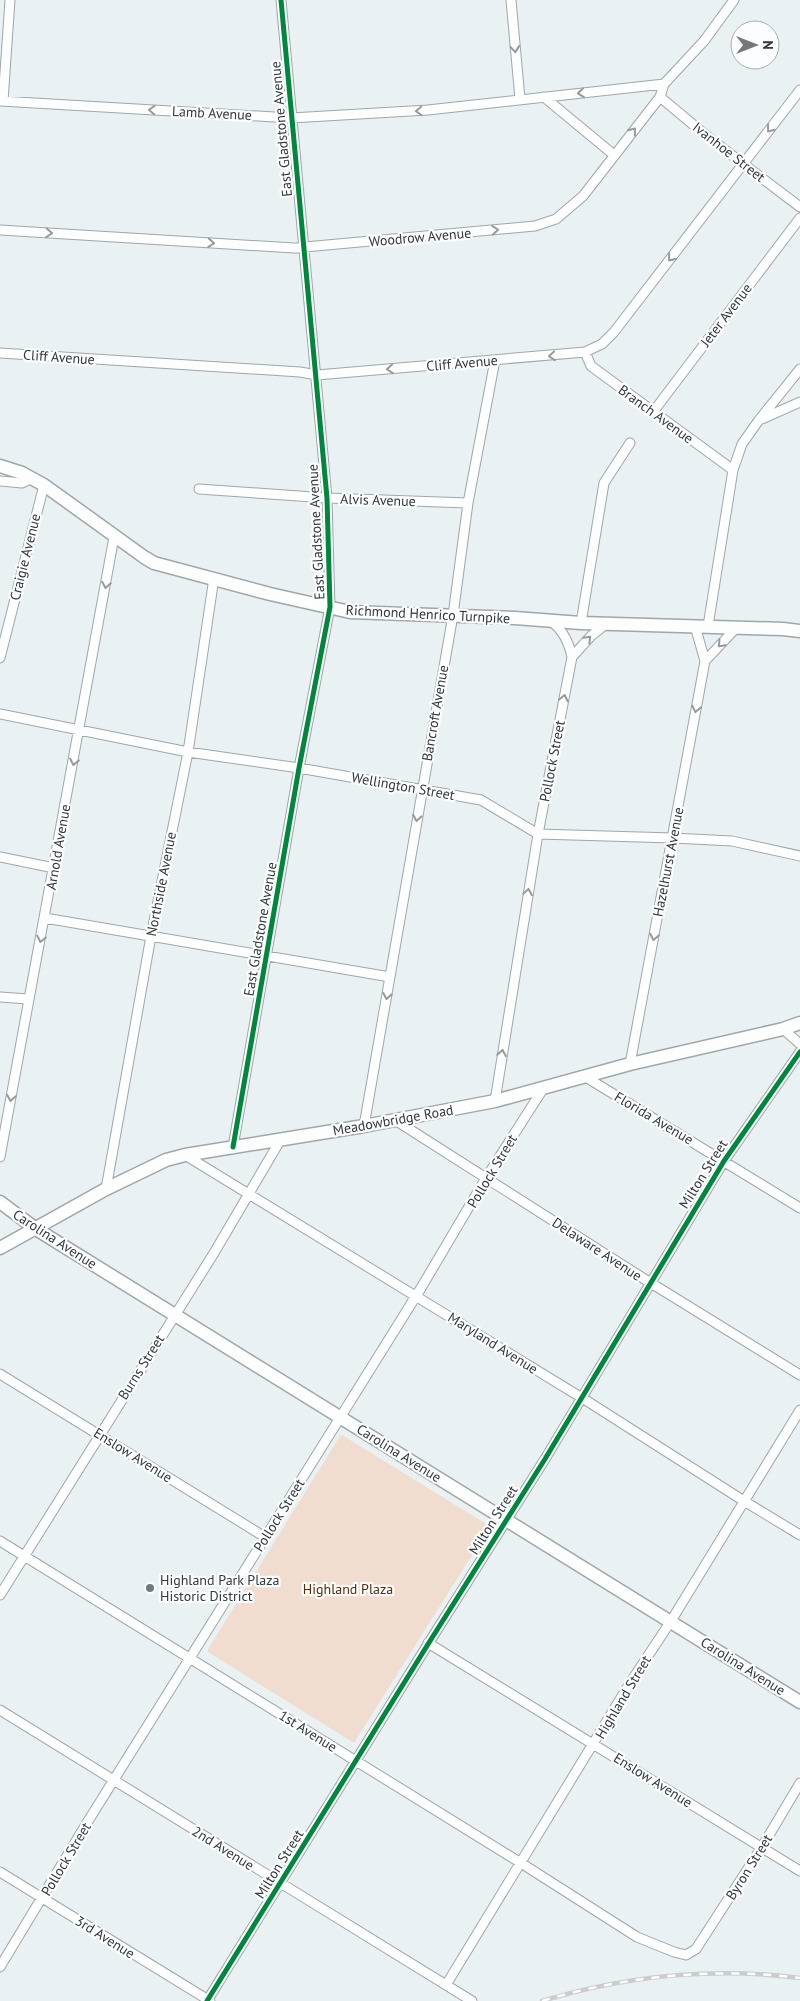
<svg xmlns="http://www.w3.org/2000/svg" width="800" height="2001" viewBox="0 0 800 2001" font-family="'PT Sans',sans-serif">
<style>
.green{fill:#f1ddcf}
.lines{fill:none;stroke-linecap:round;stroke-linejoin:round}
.street-casing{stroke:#a1a6a8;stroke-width:11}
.secondary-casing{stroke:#a1a6a8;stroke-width:15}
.street{stroke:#fcfdfd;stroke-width:9}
.secondary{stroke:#fcfdfd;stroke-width:12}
.rail-casing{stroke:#cacccd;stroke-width:4.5}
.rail{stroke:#fbfdfe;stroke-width:2.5;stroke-dasharray:8;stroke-linecap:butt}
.cycleway-casing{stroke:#fbfdfe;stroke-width:8}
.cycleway{stroke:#00873e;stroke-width:5}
.oneway{stroke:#989a9b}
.poi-dot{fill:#73797a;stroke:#fbfdfe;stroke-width:2}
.labels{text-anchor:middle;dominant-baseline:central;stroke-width:4.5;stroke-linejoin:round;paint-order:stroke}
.street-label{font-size:14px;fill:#333839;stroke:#fbfdfe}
.poi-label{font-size:14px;fill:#333839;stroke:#fbfdfe;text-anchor:start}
.park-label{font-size:14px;fill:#582c04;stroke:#fbfdfe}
</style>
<rect width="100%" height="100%" fill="#eaf1f3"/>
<path class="green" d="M342,1435L488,1525L489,1528L354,1743L208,1652V1649L340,1436Z"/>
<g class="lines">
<g class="street-casing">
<path id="street" d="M511,0L520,99
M544,97L614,155
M660,97L708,137L800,207
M0,101L291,118L428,110L664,84
M3,101L10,0
M0,230L294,248L535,226L556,219L583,196L660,97L664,84L704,41L734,0
M585,352L591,366L733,470
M0,353L300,372L317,375L585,352L602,344L614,332L800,90
M653,412L800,218
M762,419L800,402
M0,481L22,483L32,478
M199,489L327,498L468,503
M552,622C564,631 569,643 572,657
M581,623L604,483L630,443
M708,626L733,470L742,444L759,420L800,369
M0,658L44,485
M705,661L737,627
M0,714L188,752L299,768L481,800L538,834L673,838L732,841L800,856
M0,857L54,868
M45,918L390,977
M0,997L28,999
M783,1029L800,1044
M630,1064L705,661L695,626
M584,1076L800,1208
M495,1101L538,834L572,657L591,636L606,624
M395,1120L646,1280L800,1375
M364,1126L453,615L468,503L495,360
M233,1147L299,768L330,607L327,498L281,0
M185,1155L587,1401L744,1501L800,1535
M0,1157L114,537
M106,1189L151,936L188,752L214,578
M0,1374L265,1537
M0,1541L521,1863L637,1937L674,1952L686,1955L696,1949L762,1847L800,1783
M0,1595L214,1253L281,1139
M428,1643L800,1871
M0,1710L472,2001
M0,1872L210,2001
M0,1967L85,1826L421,1288L486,1178L543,1089
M446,1985L630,1683L671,1621L800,1410
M207,2001L430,1641L545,1459L724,1161L800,1052"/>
</g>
<g class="secondary-casing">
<path id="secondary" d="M0,466L22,473L44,485L144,557L154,563L270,594L350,612L515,618L581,623L783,629L800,631
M0,1202L36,1229L800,1702
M0,1248L106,1189L166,1160L185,1155L364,1126L495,1101L630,1064L783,1029L800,1023"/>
</g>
<use href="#street" class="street"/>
<use href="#secondary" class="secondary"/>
<g class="rail-casing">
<path id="rail" d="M542,2001C625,1976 714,1967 800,1978"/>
</g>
<use href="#rail" class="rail"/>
<g class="cycleway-casing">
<path id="cycleway" d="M233,1147L299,768L330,607L327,498L281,0
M207,2001L430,1641L545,1459L724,1161L800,1052"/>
</g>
<use href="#cycleway" class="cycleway"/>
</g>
<defs><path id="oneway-chevron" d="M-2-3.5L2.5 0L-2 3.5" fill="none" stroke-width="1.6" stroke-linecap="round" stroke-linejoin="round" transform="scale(1.25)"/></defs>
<g class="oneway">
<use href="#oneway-chevron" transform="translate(515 49) rotate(85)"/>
<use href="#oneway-chevron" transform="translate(581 93) rotate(174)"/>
<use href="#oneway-chevron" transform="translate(152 110) rotate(-177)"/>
<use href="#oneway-chevron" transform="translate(419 111) rotate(177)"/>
<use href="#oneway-chevron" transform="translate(770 129) rotate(128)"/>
<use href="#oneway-chevron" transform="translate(633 131) rotate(-52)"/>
<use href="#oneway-chevron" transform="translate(495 230) rotate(-5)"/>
<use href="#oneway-chevron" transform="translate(49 233) rotate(4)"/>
<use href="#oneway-chevron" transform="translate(211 243) rotate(4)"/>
<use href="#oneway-chevron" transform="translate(671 258) rotate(128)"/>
<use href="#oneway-chevron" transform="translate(552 356) rotate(175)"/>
<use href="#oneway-chevron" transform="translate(390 369) rotate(175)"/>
<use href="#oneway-chevron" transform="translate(106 585) rotate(100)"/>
<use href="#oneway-chevron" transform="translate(588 639) rotate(-45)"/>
<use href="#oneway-chevron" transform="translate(721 644) rotate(133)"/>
<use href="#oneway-chevron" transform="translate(564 698) rotate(-79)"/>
<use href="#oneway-chevron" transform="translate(696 709) rotate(101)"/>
<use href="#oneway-chevron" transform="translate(74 762) rotate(101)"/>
<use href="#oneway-chevron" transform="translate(417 818) rotate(100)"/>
<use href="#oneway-chevron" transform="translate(528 892) rotate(-81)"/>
<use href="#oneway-chevron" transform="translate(654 937) rotate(101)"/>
<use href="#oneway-chevron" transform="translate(41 939) rotate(102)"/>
<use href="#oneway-chevron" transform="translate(387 996) rotate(100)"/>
<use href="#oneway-chevron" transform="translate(502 1053) rotate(-81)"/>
<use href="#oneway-chevron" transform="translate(11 1098) rotate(100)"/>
</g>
<circle class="poi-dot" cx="150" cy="1588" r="5"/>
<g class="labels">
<g class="street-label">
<text transform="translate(212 113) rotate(3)">Lamb Avenue</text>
<text transform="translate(281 129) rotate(-95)">East Gladstone Avenue</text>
<text transform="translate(729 152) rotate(38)">Ivanhoe Street</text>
<text transform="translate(420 237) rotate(-5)">Woodrow Avenue</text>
<text transform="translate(726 315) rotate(-53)">Jeter Avenue</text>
<text transform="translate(59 357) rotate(4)">Cliff Avenue</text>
<text transform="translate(462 363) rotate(-5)">Cliff Avenue</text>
<text transform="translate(656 414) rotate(36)">Branch Avenue</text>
<text transform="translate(378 500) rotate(2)">Alvis Avenue</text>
<text transform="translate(316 532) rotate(-93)">East Gladstone Avenue</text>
<text transform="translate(25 557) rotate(-76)">Craigie Avenue</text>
<text transform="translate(428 614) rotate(3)">Richmond Henrico Turnpike</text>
<text transform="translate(435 713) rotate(-80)">Bancroft Avenue</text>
<text transform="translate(552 761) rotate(-79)">Pollock Street</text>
<text transform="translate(403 786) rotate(10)">Wellington Street</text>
<text transform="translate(58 847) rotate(-80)">Arnold Avenue</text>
<text transform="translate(668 862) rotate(-79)">Hazelhurst Avenue</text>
<text transform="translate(161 884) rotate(-79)">Northside Avenue</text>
<text transform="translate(260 929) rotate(-80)">East Gladstone Avenue</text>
<text transform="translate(654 1118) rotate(31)">Florida Avenue</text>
<text transform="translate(393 1120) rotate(-10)">Meadowbridge Road</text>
<text transform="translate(492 1171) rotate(-59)">Pollock Street</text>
<text transform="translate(703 1174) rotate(-58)">Milton Street</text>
<text transform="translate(55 1239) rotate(33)">Carolina Avenue</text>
<text transform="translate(597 1249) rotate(33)">Delaware Avenue</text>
<text transform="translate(493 1343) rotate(32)">Maryland Avenue</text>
<text transform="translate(141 1367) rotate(-58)">Burns Street</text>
<text transform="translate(399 1453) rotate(32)">Carolina Avenue</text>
<text transform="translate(133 1455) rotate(32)">Enslow Avenue</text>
<text transform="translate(279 1515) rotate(-58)">Pollock Street</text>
<text transform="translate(493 1520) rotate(-58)">Milton Street</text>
<text transform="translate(743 1666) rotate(32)">Carolina Avenue</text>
<text transform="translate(623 1697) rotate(-59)">Highland Street</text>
<text transform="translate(308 1731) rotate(32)">1st Avenue</text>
<text transform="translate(653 1780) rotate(32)">Enslow Avenue</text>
<text transform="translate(223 1848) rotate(32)">2nd Avenue</text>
<text transform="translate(66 1859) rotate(-59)">Pollock Street</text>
<text transform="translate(279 1864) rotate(-58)">Milton Street</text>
<text transform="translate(749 1867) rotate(-58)">Byron Street</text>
<text transform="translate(105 1937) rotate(32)">3rd Avenue</text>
</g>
<g class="poi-label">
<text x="160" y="1580">Highland Park Plaza<tspan x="160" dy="16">Historic District</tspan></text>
</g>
<g class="park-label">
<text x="348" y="1589">Highland Plaza</text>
</g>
</g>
<g transform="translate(755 45) rotate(90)"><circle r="24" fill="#fbfdfe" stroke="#abaeaf"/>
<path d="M0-4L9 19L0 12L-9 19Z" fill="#73797a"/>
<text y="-8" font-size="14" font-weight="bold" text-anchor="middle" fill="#333839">N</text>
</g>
</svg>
